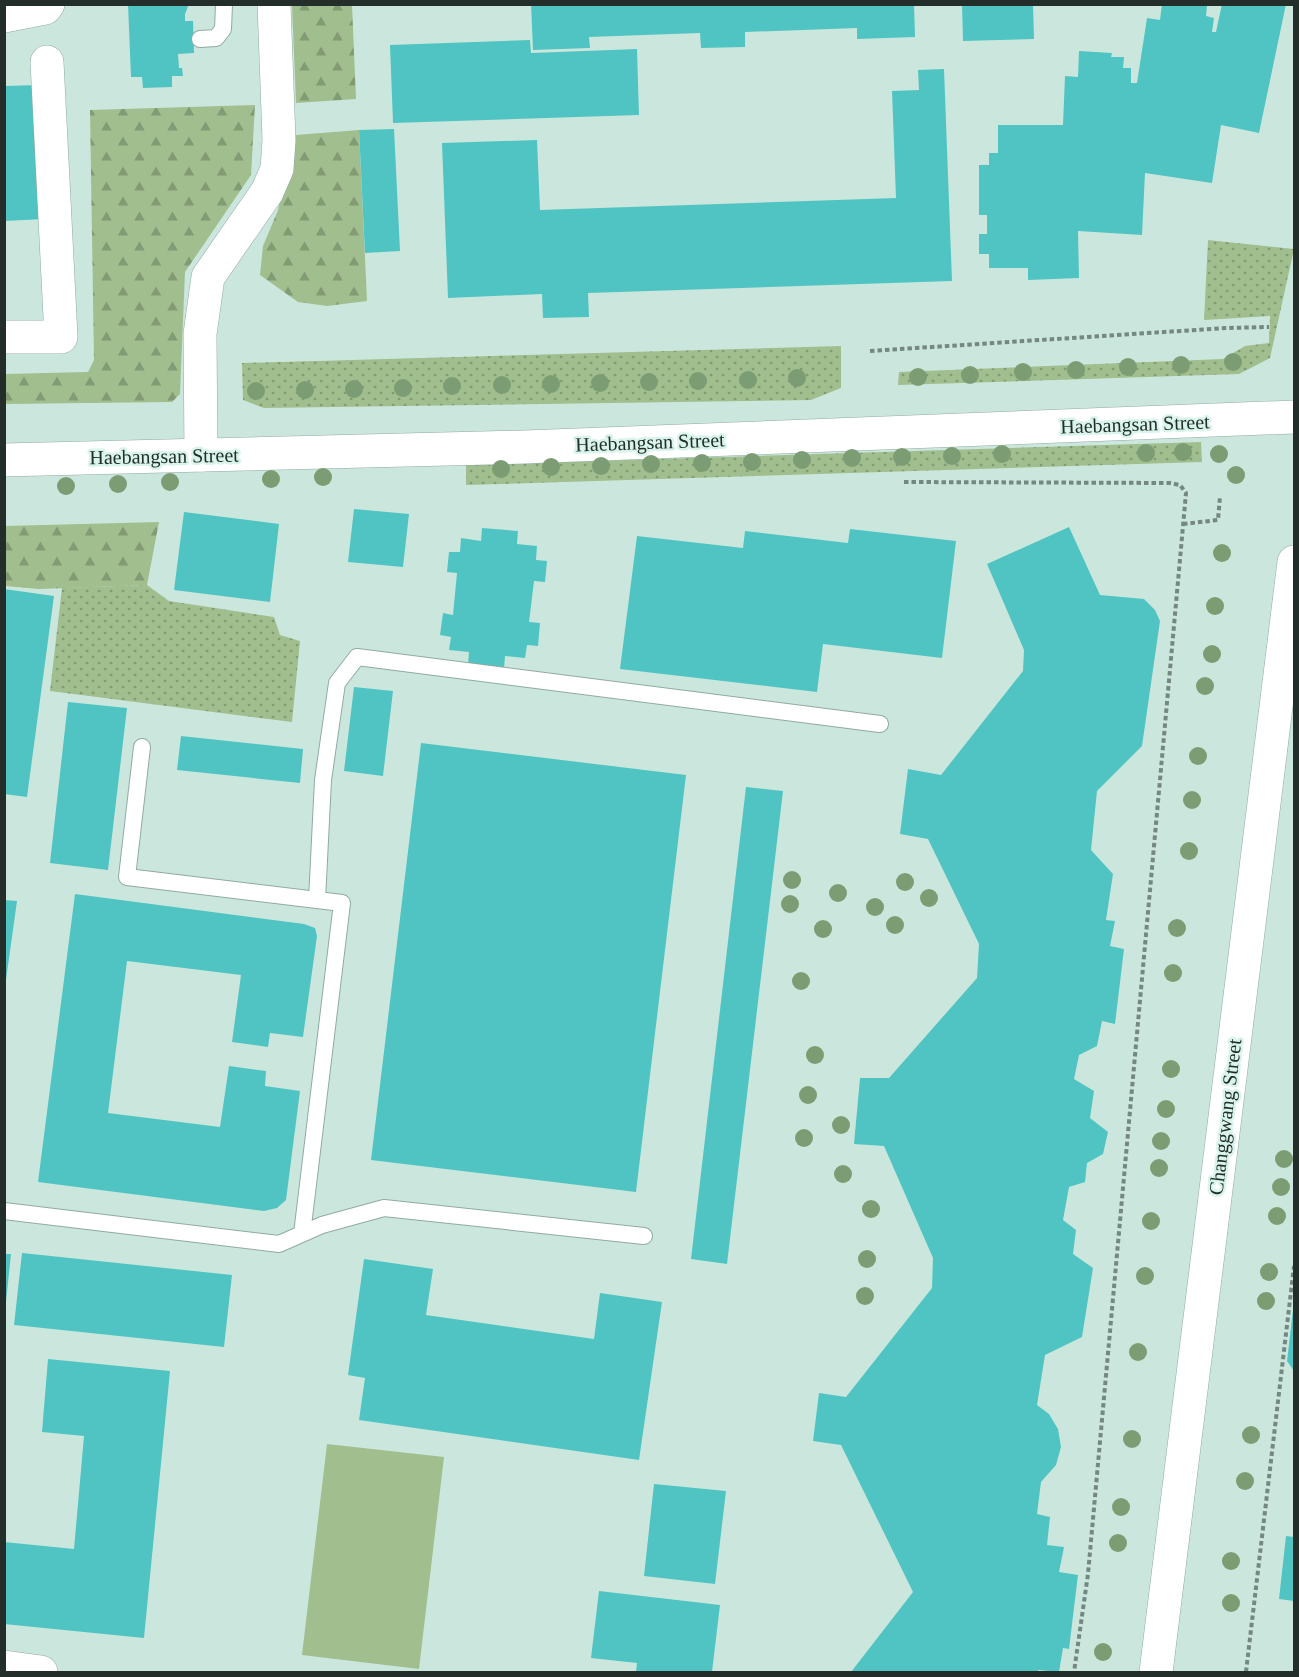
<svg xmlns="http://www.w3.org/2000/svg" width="1299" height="1677" viewBox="0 0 1299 1677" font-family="'Times New Roman',serif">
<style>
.grass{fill:url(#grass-dots)}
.forest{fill:url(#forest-firs)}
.garden{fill:#a0be8e}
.building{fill:#50c4c2}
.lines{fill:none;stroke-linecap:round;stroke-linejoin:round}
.service-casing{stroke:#90aaa1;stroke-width:18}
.minor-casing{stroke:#90aaa1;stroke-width:34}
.secondary-casing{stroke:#90aaa1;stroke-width:34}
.path{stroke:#748780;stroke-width:4;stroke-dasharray:4.5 3;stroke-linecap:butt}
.service{stroke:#fff;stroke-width:16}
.minor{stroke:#fff;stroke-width:33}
.secondary{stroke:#fff;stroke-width:33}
.tree{fill:#7c9d73}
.labels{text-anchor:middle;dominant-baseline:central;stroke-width:5;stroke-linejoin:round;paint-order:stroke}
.street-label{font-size:20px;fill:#232e2a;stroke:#d8f4eb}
</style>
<defs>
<pattern id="grass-dots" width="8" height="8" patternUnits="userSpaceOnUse" patternTransform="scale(1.5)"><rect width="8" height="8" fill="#a0be8e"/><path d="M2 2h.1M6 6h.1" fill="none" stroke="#829b74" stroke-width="1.8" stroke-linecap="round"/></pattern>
<pattern id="forest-firs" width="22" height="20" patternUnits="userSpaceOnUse" patternTransform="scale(1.5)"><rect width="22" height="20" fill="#a0be8e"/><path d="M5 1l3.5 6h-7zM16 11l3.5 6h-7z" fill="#829b74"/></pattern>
</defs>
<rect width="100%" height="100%" fill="#cbe7dd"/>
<path class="grass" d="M1208,240L1294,249L1270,358L1239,374L898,385L899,372L1223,359L1245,346L1269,343L1270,316L1204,320Z
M841,346V388L811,400L264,408L243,400L242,363Z
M1201,442L1202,462L466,485V465Z
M147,585L169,601L274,617L280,635L300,641L292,722L50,691L62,588Z"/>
<path class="forest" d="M292,5H352L356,99L296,103Z
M255,105L251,175L185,272L180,394L172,402L5,404V374L88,372L94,360L90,110Z
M359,130L367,301L327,306L298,302L260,275L263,246L278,210L296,135Z
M159,522L147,585L39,589L5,586V526Z"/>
<path class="garden" d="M327,1444L444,1457L419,1669L302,1655Z"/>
<path class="building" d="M128,4H189L185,14V21H193L194,53L178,54L179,68H182L183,76H172V87L143,88L142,77H131Z
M531,4H914L915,37L857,39V28L745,32V47L701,48L700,33L589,37L590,48L533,50Z
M962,4H1033L1034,39L963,41Z
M1162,4L1207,6L1206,16L1214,18L1212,32H1216L1222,4H1286L1259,133L1221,125L1212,183L1145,173L1142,235L1078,231L1079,278L1028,280V268H989V254H979V234H987V215H979V165H989V153H998V125H1063L1065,76L1078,77L1079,51L1112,53L1111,57H1124L1123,68H1131V83H1137L1147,18L1160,20Z
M530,40L531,53L637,49L639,115L393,123L390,45Z
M944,69L952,281L588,293L589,317L543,318L542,294L448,298L442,143L537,140L540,210L896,198L892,91L919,90L918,70Z
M40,85L45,219L4,221V86Z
M394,129L400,251L365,253L359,130Z
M354,509L409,514L403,567L348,562Z
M184,512L279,524L270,602L174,590Z
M1069,527L1100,595L1144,599L1155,610L1160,621L1142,746L1097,791L1091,850L1113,874L1106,920L1115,921L1110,946L1124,949L1115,1024L1102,1021L1097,1046L1079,1055L1074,1079L1094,1091L1090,1118L1108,1132L1103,1154L1087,1163L1085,1182L1069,1187L1063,1220L1076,1230L1073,1254L1093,1268L1082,1337L1045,1355L1037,1405L1049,1414L1058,1429L1061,1447L1056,1465L1041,1482L1037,1514L1050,1517L1047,1545L1064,1547L1059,1572L1078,1575L1069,1649L1063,1648L1059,1672L1038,1670V1672H851L913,1592L841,1445L813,1441L819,1393L846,1397L932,1288L933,1258L884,1146L854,1144L860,1078H889L977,978L979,944L928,839L900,834L908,769L941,775L1023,671L1024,650L987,564Z
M482,528L518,531L517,544L537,546L536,560L547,561L545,582L534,581L529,622L540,623L538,646L527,645L525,658L505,656L504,669L468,665L469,652L449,650L451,637L440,635L443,613L453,615L457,573L447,572L449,552H460L461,538L481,541Z
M850,529L956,541L942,658L823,644L817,692L620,669L637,536L743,548L745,531L848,543Z
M4,589L54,596L27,797L4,794Z
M354,687L393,691L383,776L344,771Z
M68,702L127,708L108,870L50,863Z
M181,736L303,749L300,783L177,770Z
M421,743L686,775L636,1192L371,1160Z
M746,787L783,791L727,1264L691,1259Z
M75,894L304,924L315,928L317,936L303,1037L270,1033L268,1047L232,1042L241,975L127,961L108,1113L220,1127L229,1066L266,1071L265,1086L300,1091L286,1200L277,1208L264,1211L38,1182Z
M4,900L17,901L6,980H4Z
M22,1253L232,1275L224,1347L14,1325Z
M4,1254H11L6,1302H4Z
M364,1259L433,1269L426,1315L594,1339L600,1293L662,1302L639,1460L359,1420L365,1378L348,1375Z
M1293,1310H1294V1371L1287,1361Z
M48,1359L170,1371L144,1638L4,1624V1542L74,1549L84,1436L42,1432Z
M654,1484L726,1491L715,1584L644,1576Z
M1286,1536L1294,1537V1601L1279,1599Z
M599,1591L720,1605L712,1672H636L637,1663L591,1658Z"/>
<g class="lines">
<g class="service-casing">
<path id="service" d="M200,39L216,38L223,29L224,4
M142,747L127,877L342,903L302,1234
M317,900L323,780L337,683L357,657L880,724
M4,1211L279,1244L322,1225L384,1208L644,1236"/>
</g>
<g class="minor-casing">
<path id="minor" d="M4,16L45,8L48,4
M4,337H61L47,62
M201,455L200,334L208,277L267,192L277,169L279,140L274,4
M4,1667L41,1672"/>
</g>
<g class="secondary-casing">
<path id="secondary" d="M4,460L525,447L1294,417
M1156,1672L1294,562"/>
</g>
<path class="path" d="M870,351L1226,328L1269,327
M904,482L1170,483L1180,485L1186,493L1088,1574L1074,1672
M1183,524L1218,520L1220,496
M1246,1672L1294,1266"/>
<use href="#service" class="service"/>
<use href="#minor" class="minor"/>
<use href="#secondary" class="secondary"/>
</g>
<g class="tree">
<circle cx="1233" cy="362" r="9"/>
<circle cx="1181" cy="365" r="9"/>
<circle cx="1128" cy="367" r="9"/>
<circle cx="1076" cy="370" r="9"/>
<circle cx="1023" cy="372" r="9"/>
<circle cx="970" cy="375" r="9"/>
<circle cx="918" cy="377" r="9"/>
<circle cx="797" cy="378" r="9"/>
<circle cx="748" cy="380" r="9"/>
<circle cx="698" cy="381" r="9"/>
<circle cx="649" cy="382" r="9"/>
<circle cx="600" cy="383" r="9"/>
<circle cx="551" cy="384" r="9"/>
<circle cx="502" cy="385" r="9"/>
<circle cx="452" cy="386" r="9"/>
<circle cx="403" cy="388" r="9"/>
<circle cx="354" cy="389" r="9"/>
<circle cx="305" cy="390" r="9"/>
<circle cx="256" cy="391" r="9"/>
<circle cx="1183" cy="452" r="9"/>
<circle cx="1146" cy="453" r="9"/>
<circle cx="1002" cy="454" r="9"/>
<circle cx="1219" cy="454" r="9"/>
<circle cx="952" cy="456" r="9"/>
<circle cx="902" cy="457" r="9"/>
<circle cx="852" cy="458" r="9"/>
<circle cx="802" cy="460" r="9"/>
<circle cx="752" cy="462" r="9"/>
<circle cx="702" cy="463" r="9"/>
<circle cx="651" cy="464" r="9"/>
<circle cx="601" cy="466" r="9"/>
<circle cx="551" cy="467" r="9"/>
<circle cx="501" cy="469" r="9"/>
<circle cx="1236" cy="475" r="9"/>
<circle cx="323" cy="477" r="9"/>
<circle cx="271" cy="479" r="9"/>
<circle cx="170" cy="482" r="9"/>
<circle cx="118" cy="484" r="9"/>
<circle cx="66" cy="486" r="9"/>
<circle cx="1222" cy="553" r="9"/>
<circle cx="1215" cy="606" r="9"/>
<circle cx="1212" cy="654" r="9"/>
<circle cx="1205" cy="686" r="9"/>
<circle cx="1198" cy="756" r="9"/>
<circle cx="1192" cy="800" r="9"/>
<circle cx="1189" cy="851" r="9"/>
<circle cx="792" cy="880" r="9"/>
<circle cx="905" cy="882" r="9"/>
<circle cx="838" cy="893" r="9"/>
<circle cx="929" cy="898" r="9"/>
<circle cx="790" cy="904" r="9"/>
<circle cx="875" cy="907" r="9"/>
<circle cx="895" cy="925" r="9"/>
<circle cx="1177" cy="928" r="9"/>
<circle cx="823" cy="929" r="9"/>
<circle cx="1173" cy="973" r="9"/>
<circle cx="801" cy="981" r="9"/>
<circle cx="815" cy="1055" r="9"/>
<circle cx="1171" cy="1069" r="9"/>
<circle cx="808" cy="1095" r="9"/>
<circle cx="1166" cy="1109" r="9"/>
<circle cx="841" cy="1125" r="9"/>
<circle cx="804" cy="1138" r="9"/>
<circle cx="1161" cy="1141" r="9"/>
<circle cx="1284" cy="1159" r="9"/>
<circle cx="1159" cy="1168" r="9"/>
<circle cx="843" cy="1174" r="9"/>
<circle cx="1281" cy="1187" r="9"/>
<circle cx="871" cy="1209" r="9"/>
<circle cx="1277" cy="1216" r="9"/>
<circle cx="1151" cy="1221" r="9"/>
<circle cx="867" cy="1259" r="9"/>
<circle cx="1269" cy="1272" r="9"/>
<circle cx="1145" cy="1276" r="9"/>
<circle cx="865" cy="1296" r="9"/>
<circle cx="1266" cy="1301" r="9"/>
<circle cx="1138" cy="1352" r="9"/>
<circle cx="1251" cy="1435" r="9"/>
<circle cx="1132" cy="1439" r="9"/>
<circle cx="1245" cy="1481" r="9"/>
<circle cx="1121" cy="1507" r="9"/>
<circle cx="1118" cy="1543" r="9"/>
<circle cx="1231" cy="1561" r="9"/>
<circle cx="1231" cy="1603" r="9"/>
<circle cx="1103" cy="1652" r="9"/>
</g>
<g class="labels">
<g class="street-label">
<text transform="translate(1135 424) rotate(-2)">Haebangsan Street</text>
<text transform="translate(650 442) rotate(-2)">Haebangsan Street</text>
<text transform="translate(164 456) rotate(-1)">Haebangsan Street</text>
<text transform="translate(1225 1117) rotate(-83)">Changgwang Street</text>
</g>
</g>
<rect width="1299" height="1677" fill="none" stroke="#232e2a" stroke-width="12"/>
</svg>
